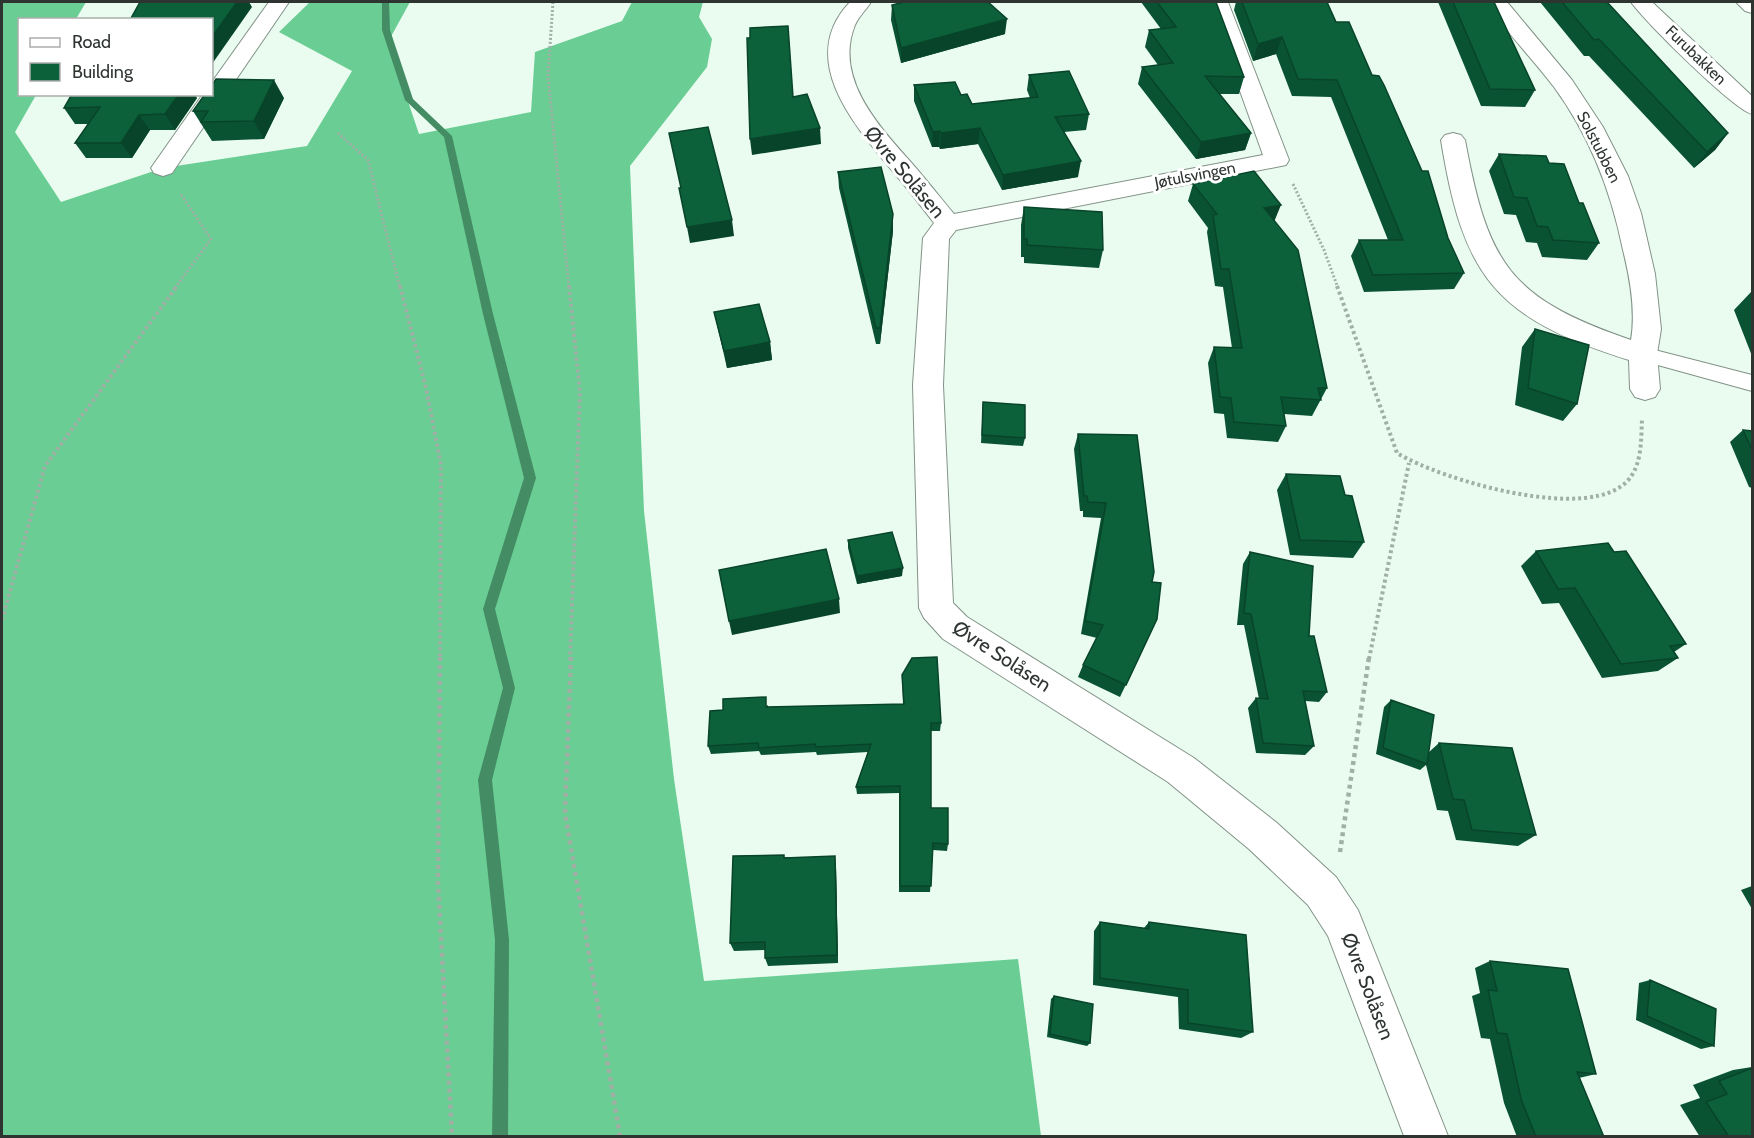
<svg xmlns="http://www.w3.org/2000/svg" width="1754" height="1138" viewBox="0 0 1754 1138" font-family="Cabin,sans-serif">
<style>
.forest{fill:#6acd94}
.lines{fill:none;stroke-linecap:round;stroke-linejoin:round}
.stream{fill:#448c64;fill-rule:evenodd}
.service-casing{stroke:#829287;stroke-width:2}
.minor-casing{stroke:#829287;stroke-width:2}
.path-far2{stroke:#a1afa6;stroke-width:3;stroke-dasharray:2 2;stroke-linecap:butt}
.path-far1{stroke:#a1afa6;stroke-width:4;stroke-dasharray:3 3;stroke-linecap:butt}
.path{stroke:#a1afa6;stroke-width:4.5;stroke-dasharray:4 4;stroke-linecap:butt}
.service{fill:#fff;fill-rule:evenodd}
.minor{fill:#fff;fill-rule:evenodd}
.wall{fill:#0a5332}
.shaded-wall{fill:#084429}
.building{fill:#0c613a;stroke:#084429;stroke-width:1.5}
.labels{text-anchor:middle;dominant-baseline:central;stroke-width:6;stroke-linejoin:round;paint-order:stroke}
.far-street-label{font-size:16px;fill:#2e3531;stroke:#fff}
.street-label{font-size:20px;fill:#2e3531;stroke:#fff}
</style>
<rect width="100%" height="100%" fill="#eafcf0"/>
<path class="forest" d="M2,2H86L76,19L20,20V94L36,95L15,132L61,202L163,168L307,146L352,71L279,32L310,2H410L388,42L419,134L531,112L535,52L622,21L632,2H703L699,17L712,39L707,67L630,166L644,511L674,779L704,981L1018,959L1041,1136H2Z"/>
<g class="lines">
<path class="stream" d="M382,2H389L390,30L413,99L452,136L493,314L536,478L495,609L515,688L492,780L509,940L508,1136H492L495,940L478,780L503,688L483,609L524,478L483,314L444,137L405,100L382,30Z"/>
<g class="service-casing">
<path id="service" d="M1643,347L1752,375V391L1636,359L1633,354L1636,349Z"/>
</g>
<g class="minor-casing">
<path id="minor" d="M269,2H289L172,173L163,176L154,173L151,168L203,94H212V82Z
M850,2H871C866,10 859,16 855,25C834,77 877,124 909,160C924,177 939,196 954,214L1263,155L1208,2H1228L1289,160L1286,165L956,230L949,239L943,385L953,603L967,617L1194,758L1277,823L1336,877L1358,910L1448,1136H1404L1328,936L1308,905L1249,849L1168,782L943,639L924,618L919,608L913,385L923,238L934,223C921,206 908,189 894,173C856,127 795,60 850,2Z
M1486,2H1507L1572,80L1603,127L1628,176L1641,213L1655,274L1661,329L1657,354L1660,389L1655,397L1645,400L1635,397L1630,389L1629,360C1495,318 1463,277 1441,140L1445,135L1453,133L1461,135L1465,140C1488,264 1509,298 1631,340C1636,311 1630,278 1623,250C1611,191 1590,136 1554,87C1532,58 1506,32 1486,2Z
M1631,2H1652L1752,96V114C1734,110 1644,21 1631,2Z
M1736,2H1752V13L1745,11Z"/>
</g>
<path class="path-far2" d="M553,2L548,76L569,288
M338,133L368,160L400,288
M1293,184L1324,250L1338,288
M175,288L211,239L180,193"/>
<path class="path-far1" d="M400,286L426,388L441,465L440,659
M569,286L580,392L570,659
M1337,286L1397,453C1439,479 1593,526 1630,478C1642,462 1641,439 1642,420
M2,620L45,466L177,286
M1369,659L1409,463"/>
<path class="path" d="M440,657L438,882L452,1136
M571,657L565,813L620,1136
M1340,852L1369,657"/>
<use href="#service" class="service"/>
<use href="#minor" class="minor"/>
</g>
<path class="wall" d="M1141,2H1216L1244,77L1239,94H1219L1251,133L1245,150L1196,159L1138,84L1142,67L1158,65L1145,47L1149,30L1161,29Z
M1236,2H1327L1336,22L1372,75L1464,273L1454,289L1364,292L1351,256L1359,240H1388L1331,97L1292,96L1276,54L1253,61L1234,10Z
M1438,2H1494L1535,90L1525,107L1481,106Z
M1540,2H1607L1728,133L1715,150L1694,168L1589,56H1584Z
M892,5L1005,34L901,63L891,20Z
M1029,75L1089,114L1086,130L1064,132L1078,177L1002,190L978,144L940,149L939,147H932L914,101V85L961,95L972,104L1030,98L1027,90Z
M197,98L175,130H150L132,158H86L75,143L89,124H75L64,108Z
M284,98L264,139L212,141L193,111Z
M1499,154L1549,163L1579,203L1599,243L1587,260L1542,257L1537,243L1526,242L1516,215L1504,214L1489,171Z
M838,172L893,231L880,344H876L839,188Z
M1193,184L1275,221L1327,388L1312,416L1284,414L1286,426L1278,442L1227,438L1224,414L1214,413L1208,363L1214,347L1232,348L1223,287L1215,286L1207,232L1208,228L1188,201Z
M1024,207L1103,250L1099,268L1024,263V257H1021V225Z
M1751,292H1752V356L1734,310Z
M714,312L770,342L772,360L727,368L718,329Z
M1535,329L1577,404L1563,421L1515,405L1522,347Z
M983,402L1025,438L1023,446L981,443Z
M1743,430L1752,431V488L1749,487L1730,442Z
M1078,434L1152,582L1157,619L1120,697L1078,677L1083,665L1097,638L1081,634L1101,518L1083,517V511H1080L1074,449Z
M1286,474L1345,495L1364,542L1353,558L1290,555L1277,490Z
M848,540L902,576L857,584L848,548Z
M1536,551L1614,552L1686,644L1674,652L1678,658L1658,671L1602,678L1559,603L1542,604L1521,566Z
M1250,552L1309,636L1327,692L1319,702L1305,701L1314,746L1305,755L1256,753L1248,708L1256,698L1259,699L1244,625H1237L1243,564Z
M902,675L941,723L940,731H931V808L948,844L947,851L933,850L930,892H899V793L857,794L856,787L868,752L817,755L816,752L761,755L759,751L711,754L708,746L768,705V707L903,704Z
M1391,700L1429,752L1439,743L1536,835L1518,846L1456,840L1448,811L1437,810L1426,765L1420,770L1376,754L1384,707Z
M785,857L836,866L838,963L768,966L765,958V950L734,951L730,943Z
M1752,886V909L1741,890Z
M1100,922L1144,928L1149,922L1253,1032L1241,1038L1179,1029L1178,997L1093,985L1094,931Z
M1490,961L1596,1074L1579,1078L1604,1137H1517L1504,1103L1490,1039L1481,1038L1472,996L1480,993L1475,968Z
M1650,980L1714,1046L1701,1049L1636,1020L1639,983Z
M1054,996L1090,1043L1087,1046L1047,1037L1051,999Z
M1752,1067V1137H1700L1680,1105L1700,1098L1693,1085L1733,1070Z"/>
<path class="shaded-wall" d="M237,2H249L252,7L212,64V37Z
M1007,19L1005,34L901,63V48Z
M1282,37L1276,54L1253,61L1258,44Z
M274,80L284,98L264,139L254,121Z
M179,94H195L197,98L175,130L165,114Z
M139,115L150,130L132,158L121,143Z
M820,128L821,144L752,155L750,139Z
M980,128L978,144L940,149L941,133Z
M940,131L939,147H932L933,132Z
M1251,133L1245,150L1196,159L1201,142Z
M1728,133L1715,150L1694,168L1707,152Z
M1081,161L1078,177L1002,190L1003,175Z
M1281,205L1274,222L1264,208Z
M893,214V231L880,344V328Z
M732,220L734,236L690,243L687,227Z
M770,342L772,360L727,368L724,351Z
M903,568L902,576L857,584V576Z
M839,599L840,613L732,635L729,621Z
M835,856L836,866L838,963L837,955Z"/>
<path class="building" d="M140,2H237L212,37V20H130Z
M904,2H988L1007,19L901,48L892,5Z
M1157,2H1216L1244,77L1205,76L1251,133L1201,142L1142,67L1173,63L1149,30L1176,27Z
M1242,2H1327L1336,22H1349L1372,75L1379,76L1384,85L1422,171H1428L1448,238L1464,273L1373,275L1359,240H1403L1337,80L1298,79L1282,37L1258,44Z
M1453,2H1494L1535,90L1490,89Z
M1562,2H1607L1728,133L1707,152L1599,39L1594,40Z
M788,26L793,97L807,94L820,128L750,139L747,38H750V28Z
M1069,71L1089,114L1055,117L1081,161L1003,175L980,128L941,133L940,131L933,132L914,85L955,82L961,95L967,94L972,104L1038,97L1029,75Z
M216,79L274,80L254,121L201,122L208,111H193L205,94H212V85Z
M72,94H179L165,114L139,115L121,143H75L100,107L64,108Z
M708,127L732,220L687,227L679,188H681L669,133Z
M1499,154L1546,156L1549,163L1564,164L1579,203H1583L1599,243L1553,240L1548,227L1537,226L1527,198L1514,197Z
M881,167L893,214L880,328H876L838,172Z
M1254,171L1281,205L1264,208L1298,250L1327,388H1318L1321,400L1281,397L1286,426L1234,422L1231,398L1220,397L1214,347L1242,348L1229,269H1221L1213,215L1217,214L1193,184Z
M1024,207L1102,212L1103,250L1027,245V239H1024Z
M759,304L770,342L724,351L714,312Z
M1535,329L1589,345L1577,404L1528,388Z
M983,402L1025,405V438L982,435Z
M1743,430L1752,431V450Z
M1078,434L1137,435L1154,572L1152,582L1161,583L1157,619L1126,685L1083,665L1103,625L1085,621L1106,503L1088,502L1087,496H1084Z
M1286,474L1340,476L1345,495L1352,496L1364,542L1300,540Z
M892,532L903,568L857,576L848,540Z
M1608,543L1614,552L1626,551L1686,644L1670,646L1678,658L1621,664L1575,588L1558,589L1536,551Z
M826,549L839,599L729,621L719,570Z
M1250,552L1313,566L1309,636H1314L1327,692L1303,691L1314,746L1263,743L1256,698L1268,699L1251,614L1244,613Z
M937,657L941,723H931V808H948V844L933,843L931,886H900V786L856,787L871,744L816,747L815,744L759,748L758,743L708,746L710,711L723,710V699L766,697V707L904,704L902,675L912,658Z
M1391,700L1434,715L1427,764L1383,748Z
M1439,743L1512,748L1536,835L1472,830L1464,800L1453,799Z
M784,855V858L835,856L837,955L765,958V942L730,943L733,856Z
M1100,922L1149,929V922L1246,935L1253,1032L1188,1023V990L1100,978Z
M1490,961L1568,969L1596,1074L1577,1072L1604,1137H1536L1521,1099L1507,1034L1497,1033L1488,990L1497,991Z
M1650,980L1716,1009L1714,1046L1647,1016Z
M1054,996L1093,1004L1090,1043L1050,1034Z
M1752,1068V1137H1729L1706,1102L1727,1094L1719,1081Z"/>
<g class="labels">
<g class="far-street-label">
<text transform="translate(1696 55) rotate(44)">Furubakken</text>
<text transform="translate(1599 147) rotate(63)">Solstubben</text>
<text transform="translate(1195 175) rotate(-11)">Jøtulsvingen</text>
</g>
<g class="street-label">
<text transform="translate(905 172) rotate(50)">Øvre Solåsen</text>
<text transform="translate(1002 656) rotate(33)">Øvre Solåsen</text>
<text transform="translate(1368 986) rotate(69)">Øvre Solåsen</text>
</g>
</g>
<rect width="1754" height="1138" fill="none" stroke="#2e3531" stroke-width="6"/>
<rect x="18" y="18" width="195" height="78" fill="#ffffff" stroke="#abaead" stroke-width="1.5"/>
<rect x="30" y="38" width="30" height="9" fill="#ffffff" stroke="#abaead" stroke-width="1.5"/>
<text x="72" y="48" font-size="18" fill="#2e3531">Road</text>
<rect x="30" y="63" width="30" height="18" fill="#0c613a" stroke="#abaead" stroke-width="1.5"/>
<text x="72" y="78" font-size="18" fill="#2e3531">Building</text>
</svg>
